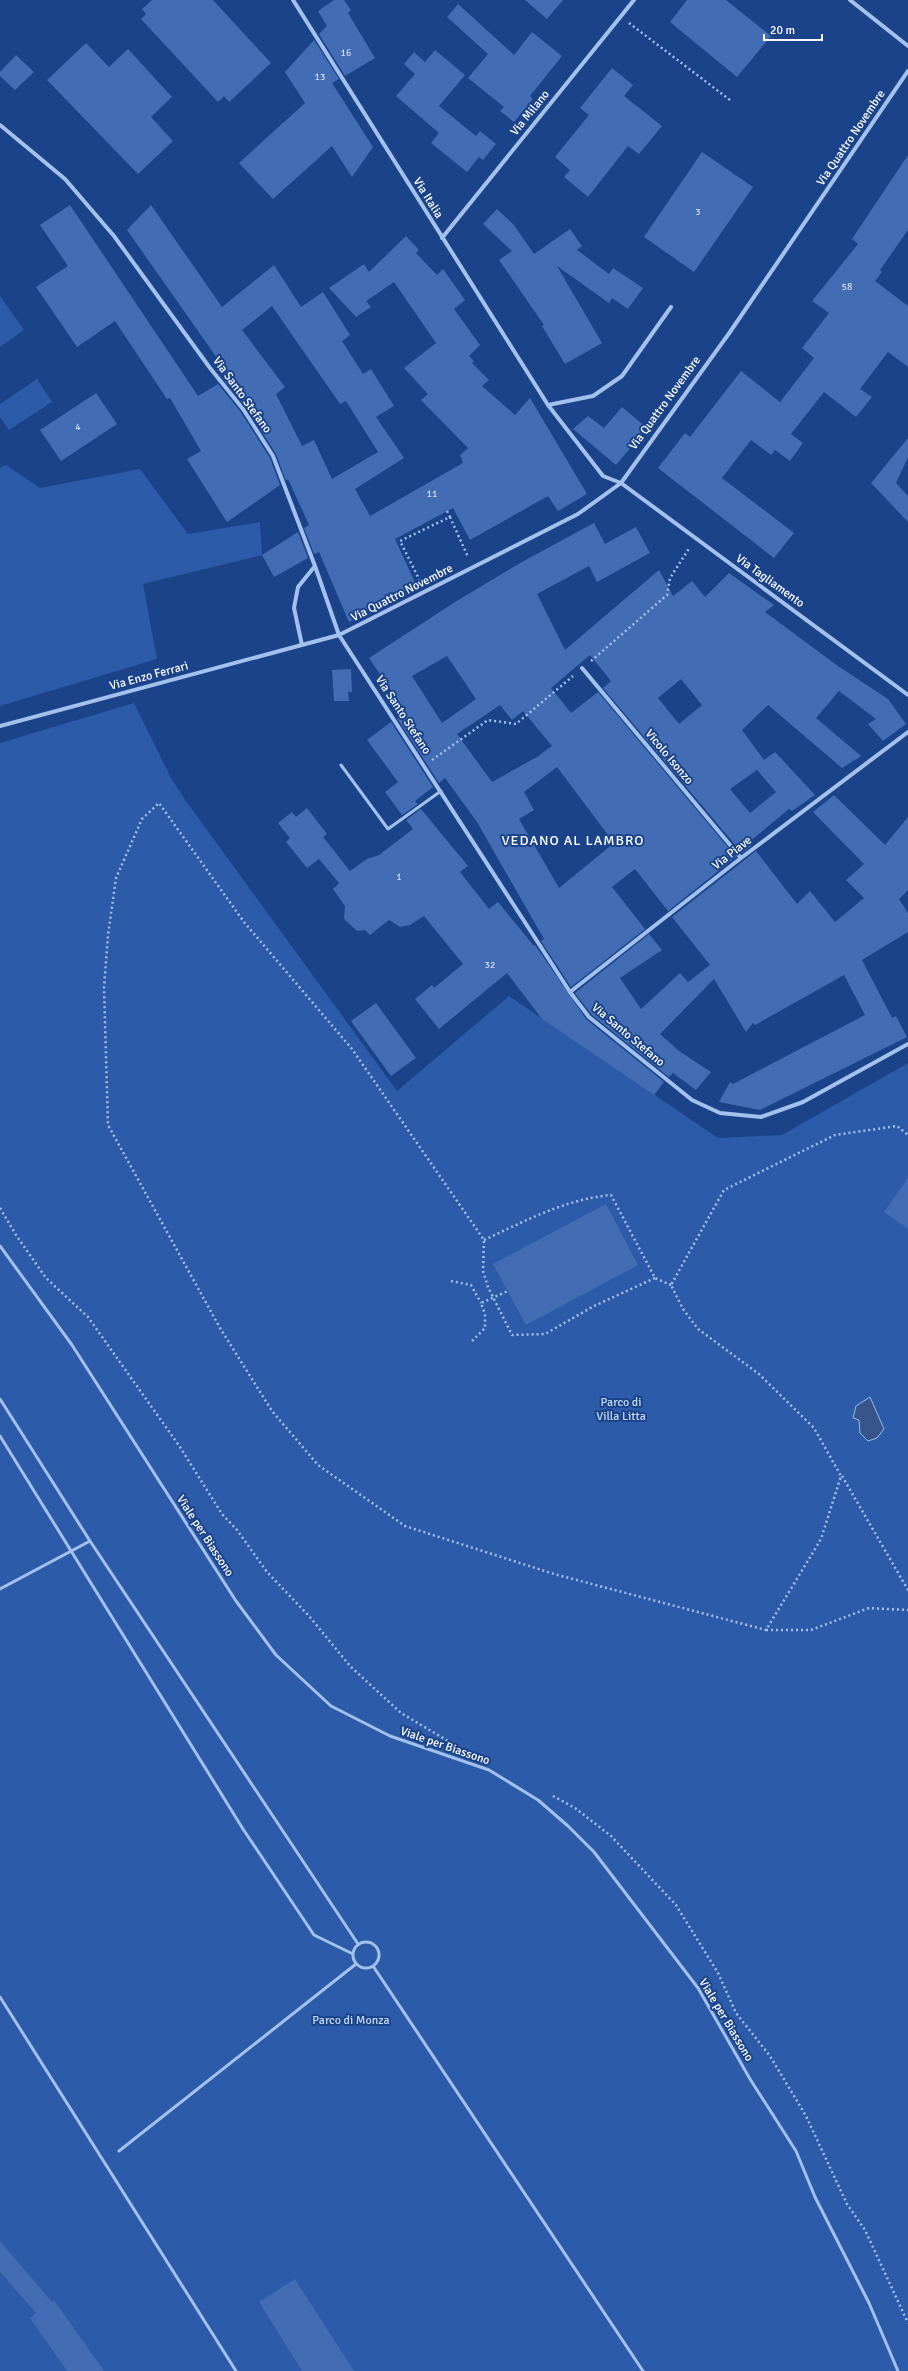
<svg xmlns="http://www.w3.org/2000/svg" width="908" height="2371" viewBox="0 0 908 2371" font-family="Signika,sans-serif">
<style>
.green{fill:#2c5ba9}
.water{fill:#37558a;stroke:#97baf0}
.building{fill:#426cb3;fill-rule:evenodd}
.lines{fill:none;stroke-linecap:round;stroke-linejoin:round}
.path{stroke:#a4c0ed;stroke-width:2.5;stroke-dasharray:2 3;stroke-linecap:butt}
.lane{stroke:#a4c0ed;stroke-width:3}
.street{stroke:#a4c0ed;stroke-width:4}
.labels{text-anchor:middle;dominant-baseline:central;stroke-width:4;stroke-linejoin:round;paint-order:stroke}
.number-label{font-size:10px;fill:#d0daec}
.street-label{font-size:12px;fill:#fff;stroke:#1a438a}
.park-label{font-size:12px;fill:#c9dcfa;stroke:#1a438a}
.quarter-label{font-size:14px;letter-spacing:1px;fill:#fff;stroke:#1a438a}
</style>
<rect width="100%" height="100%" fill="#1a438a"/>
<path class="green" d="M0,296L24,330L0,347Z
M37,379L52,402L9,430L0,417V404Z
M6,465L40,488L140,469L188,534L260,522L262,555L143,584L157,659L0,706V468Z
M134,703L171,778L186,801L397,1091L509,996L718,1138L782,1135L908,1063V2371H0V743Z"/>
<path class="water" d="M870,1397L884,1429L877,1438L868,1441L860,1433L859,1420L853,1418L856,1406Z"/>
<path class="building" d="M152,0H213L271,63L229,102L224,96L218,102L141,19L146,14L142,9Z
M334,0H344L351,10L348,13L375,58L345,76L319,34L327,26L318,11Z
M525,0H563L547,19Z
M687,0H726L771,36L737,77L670,22Z
M458,4L514,55L532,32L562,56L530,96L533,99L514,122L500,111L504,107L468,78L488,54L447,17Z
M314,40L339,79L332,83L373,147L352,177L332,146L273,199L239,163L305,103L285,72Z
M86,43L109,67L128,49L172,97L151,117L173,141L138,174L47,80Z
M435,50L465,75L439,106L476,136L480,131L496,144L483,160L479,157L467,172L431,143L439,133L396,96L415,74L404,64L414,52L425,62Z
M16,55L34,72L15,90L0,76V72Z
M612,68L633,85L624,96L662,126L639,154L628,146L588,197L564,177L570,170L555,157L589,115L580,108Z
M702,152L753,187L694,272L644,237Z
M908,155V230L880,270L882,272L875,281L908,306V367L888,352L860,389L872,397L856,417L824,392L791,434L803,443L790,461L775,450L771,455L751,440L722,478L794,533L774,558L658,468L685,433L690,437L741,371L780,402L814,358L802,348L829,313L812,301L858,244L852,239Z
M70,205L198,396L218,384L240,411L270,458L280,485L227,522L187,459L201,451L170,398L167,399L115,321L77,347L36,287L68,266L40,225Z
M151,205L222,307L274,265L301,307L323,292L350,335L342,341L363,374L371,369L394,406L376,417L404,458L355,489L370,516L463,463L460,455L468,448L421,400L428,394L404,368L436,343L394,282L366,301L371,307L356,317L329,288L364,264L369,272L406,236L419,250L416,253L437,275L443,269L465,300L454,309L480,345L469,356L474,361L472,363L489,380L482,386L515,415L530,398L587,494L558,511L548,496L470,540L453,508L395,539L418,589L349,622L319,552L314,554L304,528L309,525L288,479L286,481L276,454L246,407L224,380L228,378L214,361L217,358L127,230ZM272,306L340,404L346,401L378,452L332,479L314,440L302,446L276,394L285,387L242,330Z
M497,209L514,225L534,254L570,229L582,246L577,250L609,274L613,268L643,288L628,309L612,298L609,303L557,266L602,343L565,364L542,326L544,325L499,260L512,251L483,224Z
M96,393L117,424L61,461L40,430Z
M622,407L647,428L616,465L573,429L588,416L604,428Z
M908,438V457L896,483L908,496V522L871,483Z
M594,523L605,544L636,527L650,553L597,582L589,566L537,594L565,650L659,570L673,596L692,581L705,597L729,573L774,605L765,612L838,666L888,699L906,724L883,741L868,724L876,719L839,691L816,718L861,756L842,768L768,705L742,730L764,760L775,752L815,795L792,811L789,809L749,842L752,845L742,853L603,688L611,681L590,655L551,688L571,713L598,692L736,857L668,911L635,869L612,887L645,929L571,987L541,941L544,939L477,822L445,778L439,783L397,718L405,711L369,658L455,602L520,563ZM447,656L476,699L442,723L412,676ZM681,679L702,705L679,724L658,698ZM500,705L512,720L523,711L552,746L537,757L492,782L457,734ZM557,767L614,843L559,888L519,819L534,810L524,792ZM757,770L776,792L750,813L730,789Z
M298,532L308,558L274,577L262,555Z
M351,669L352,692H348L349,701H334L332,670Z
M391,722L433,787L415,801L418,804L402,815L385,792L398,782L367,740Z
M834,795L885,845L908,817V890L899,899L908,913V932L862,960L892,1018L896,1016L907,1037L760,1110L719,1102L730,1082L733,1084L865,1015L844,975L755,1025L753,1023L746,1032L714,979L660,1034L679,1051L711,1072L696,1090L673,1073L669,1077L592,1015L575,993L649,934L662,950L620,978L641,1009L680,973L688,982L710,965L672,917L756,851L797,904L810,891L835,922L864,898L846,880L864,864L813,812Z
M307,808L327,834L323,837L350,871L367,859L379,855L413,829L406,820L421,809L468,866L460,872L489,909L498,902L534,946L535,945L586,1019L664,1082L654,1095L542,1019L507,973L439,1029L415,999L432,985L434,988L463,964L424,916L410,925L400,927L389,920L370,935L365,930L357,931L344,919L345,906L333,889L339,883L319,859L307,868L286,842L290,838L278,823L292,812L296,817Z
M376,1003L416,1058L391,1076L351,1021Z
M908,1178V1229L884,1212Z
M606,1204L638,1265L526,1325L493,1264Z
M0,2241L52,2302L54,2300L104,2371H67L30,2318L36,2313L0,2272Z
M295,2279L354,2371H302L259,2302Z"/>
<g class="lines">
<path class="path" d="M629,23L730,100
M447,511L450,517
M420,581L400,541L450,517L468,557
M591,661L667,595L670,578L690,547
M432,760L488,720L516,724L573,676
M0,1208L16,1235L46,1278L88,1317L180,1447L222,1514L237,1530L267,1572L309,1616L350,1666L401,1713L453,1744
M484,1240C525,1221 566,1199 611,1195L655,1278L671,1285
M655,1278L594,1306L545,1334L512,1335L488,1287L483,1271L484,1240L352,1049L244,922L159,803L142,819L116,878L108,935L104,988L108,1125L220,1328L272,1411L318,1465L405,1526L554,1574L766,1630L821,1539L841,1476L814,1428L759,1374L698,1329L683,1309L671,1285L724,1190L835,1135L897,1126L908,1135
M451,1281L471,1285L481,1303
M472,1341L485,1328V1314L481,1303L508,1291
M842,1476L908,1590
M766,1630H811L869,1608L908,1610
M553,1796L575,1808L611,1836L676,1905L718,1973L736,2013L770,2056L806,2116L847,2204L865,2230L908,2323"/>
<path class="lane" d="M341,765L388,829L441,791
M0,1246L72,1345L236,1601L276,1655L331,1706L390,1736L489,1770L538,1800L568,1826L594,1852L698,1988L750,2079L796,2151L815,2197L869,2303L898,2371
M0,1399L90,1541L358,1944
M0,1436L243,1829L314,1935L353,1954
M0,1589L90,1541
M353 1955a13 13 0 1 1 26 0a13 13 0 1 1-26 0Z
M373,1966L643,2371
M0,1997L236,2371
M119,2151L356,1964"/>
<path class="street" d="M293,0L548,405L603,476L621,483L908,695
M850,0L908,46
M0,125L65,179L114,236L210,368L243,409L273,456L315,566L339,635L570,992L589,1017L692,1100L720,1113L761,1117L803,1102L908,1044
M442,238L634,0
M548,405L593,396L622,376L671,307
M302,645L294,608L298,587L315,566
M582,668L741,858
M0,726L339,635L578,514L621,483L730,332L908,71
M570,992L741,858L908,732"/>
</g>
<g class="labels">
<g class="number-label">
<text x="346" y="53">16</text>
<text x="320" y="77">13</text>
<text x="698" y="212">3</text>
<text x="847" y="287">58</text>
<text x="78" y="427">4</text>
<text x="432" y="494">11</text>
<text x="399" y="877">1</text>
<text x="490" y="965">32</text>
</g>
<g class="street-label">
<text transform="translate(530 113) rotate(-51)">Via Milano</text>
<text transform="translate(851 138) rotate(-56)">Via Quattro Novembre</text>
<text transform="translate(428 198) rotate(58)">Via Italia</text>
<text transform="translate(242 395) rotate(54)">Via Santo Stefano</text>
<text transform="translate(665 403) rotate(-54)">Via Quattro Novembre</text>
<text transform="translate(770 581) rotate(36)">Via Tagliamento</text>
<text transform="translate(402 593) rotate(-27)">Via Quattro Novembre</text>
<text transform="translate(149 676) rotate(-15)">Via Enzo Ferrari</text>
<text transform="translate(403 715) rotate(57)">Via Santo Stefano</text>
<text transform="translate(669 757) rotate(50)">Vicolo Isonzo</text>
<text transform="translate(732 853) rotate(-38)">Via Piave</text>
<text transform="translate(628 1035) rotate(40)">Via Santo Stefano</text>
<text transform="translate(205 1536) rotate(57)">Viale per Biassono</text>
<text transform="translate(445 1746) rotate(19)">Viale per Biassono</text>
<text transform="translate(726 2020) rotate(59)">Viale per Biassono</text>
</g>
<g class="park-label">
<text x="621" y="1402">Parco di<tspan x="621" dy="14">Villa Litta</tspan></text>
<text x="351" y="2020">Parco di Monza</text>
</g>
<g class="quarter-label">
<text x="573" y="840">VEDANO AL LAMBRO</text>
</g>
</g>
<path d="M764 34v6h58v-6" fill="none" stroke="#ffffff" stroke-width="2"/>
<text x="770" y="34" font-size="12" fill="#ffffff" stroke="#1a438a" stroke-width="3" paint-order="stroke">20 m</text>
</svg>
